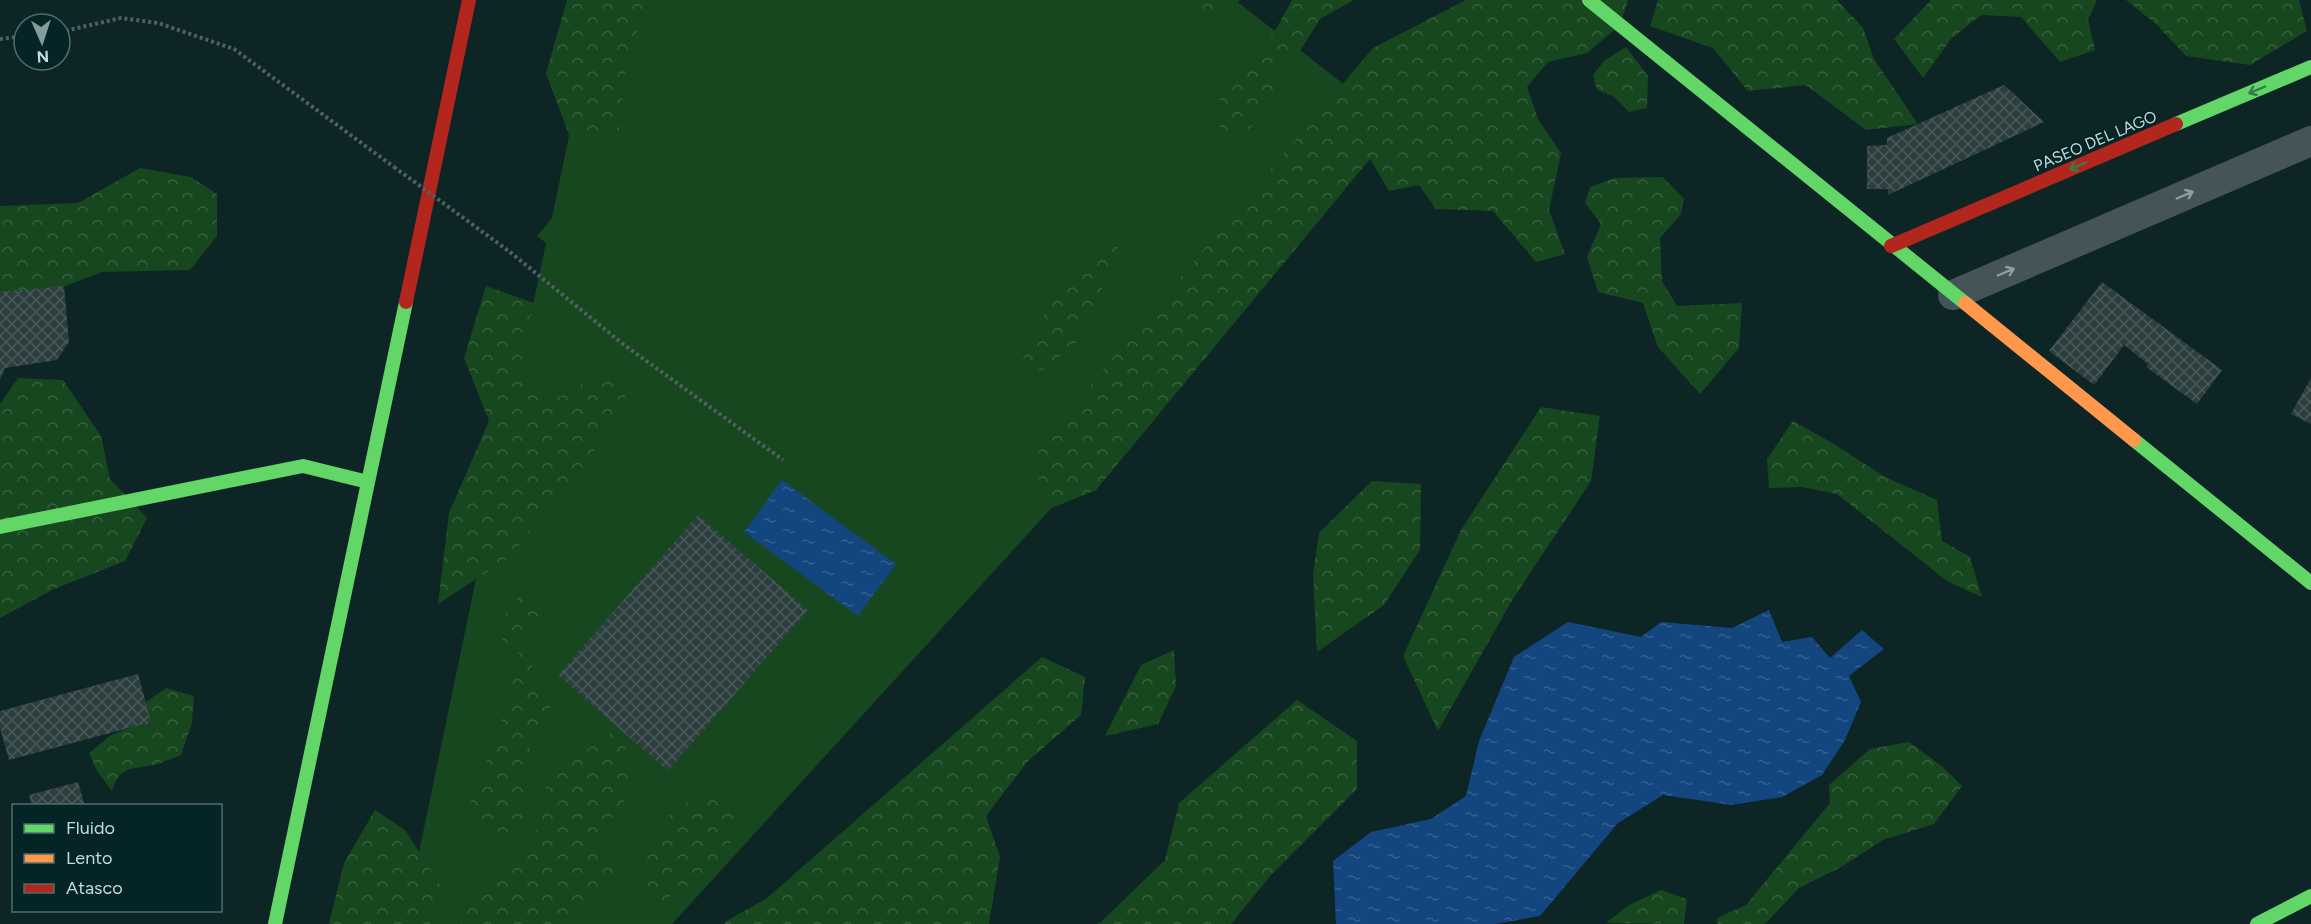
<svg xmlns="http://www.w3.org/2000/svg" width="2311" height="924" viewBox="0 0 2311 924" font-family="Figtree,sans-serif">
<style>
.green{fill:#17471e}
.forest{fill:url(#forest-crowns)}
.water{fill:url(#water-ripples)}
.building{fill:url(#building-cross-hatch)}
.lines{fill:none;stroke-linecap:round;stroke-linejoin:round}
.path{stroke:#526063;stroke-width:4;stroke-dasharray:3 3;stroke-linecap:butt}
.street{stroke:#445459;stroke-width:30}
.fast{stroke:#63d668;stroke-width:14}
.slow{stroke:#ff974d;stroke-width:14}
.jam{stroke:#b3261e;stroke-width:14}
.path-bridge{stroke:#526063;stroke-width:4;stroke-dasharray:3 3;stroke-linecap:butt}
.oneway{stroke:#347d46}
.oneway2{stroke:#8b9ea1}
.labels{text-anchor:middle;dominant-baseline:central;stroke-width:4.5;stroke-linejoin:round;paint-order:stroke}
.street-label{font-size:16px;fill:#c5dadc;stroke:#042425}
</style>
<defs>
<pattern id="forest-crowns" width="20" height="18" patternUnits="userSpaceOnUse" patternTransform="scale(1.5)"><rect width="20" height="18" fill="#17471e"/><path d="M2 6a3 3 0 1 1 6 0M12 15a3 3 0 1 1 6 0" fill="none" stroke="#37613e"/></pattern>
<pattern id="water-ripples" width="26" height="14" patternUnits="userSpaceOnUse" patternTransform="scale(1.5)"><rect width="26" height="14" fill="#13457f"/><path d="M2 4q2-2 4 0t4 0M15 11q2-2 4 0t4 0" fill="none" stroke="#345f91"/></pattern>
<pattern id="building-cross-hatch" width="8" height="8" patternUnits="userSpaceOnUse" patternTransform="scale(1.5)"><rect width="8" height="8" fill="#2d3e3e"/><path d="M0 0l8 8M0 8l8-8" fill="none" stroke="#4a5959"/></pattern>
</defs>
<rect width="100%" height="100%" fill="#0e2526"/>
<path class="green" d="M597,0H1235L1399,127L672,924H404L546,243L537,236L552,218Z"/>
<path class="forest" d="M567,0H654L628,49L619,131L569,135L546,73Z
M1174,0H1240L1214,19Z
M1292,0H1354L1320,19L1300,51L1273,79L1277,99L1249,129L1220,137V98L1254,53L1275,31Z
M1466,0H1628L1620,25L1587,53L1548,62L1527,87L1538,119L1561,153L1549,210L1565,254L1536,262L1493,211L1436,209L1419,185L1389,191L1370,159L1096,490L1052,508L1031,463L1063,417L1373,48Z
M1658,0H1837L1863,28L1874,59L1918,124L1866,130L1806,85L1748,91L1713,48L1650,26Z
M1931,0H2097L2088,20L2095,50L2060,62L2021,17L1981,15L1951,39L1923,78L1894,39Z
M2126,0H2299L2307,31L2250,65L2186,56L2157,25Z
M1626,47L1648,76L1647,108L1629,112L1613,96L1597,90L1593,75L1604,61Z
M140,168L191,177L217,194V236L190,270L102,272L55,290L0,298V206L78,203Z
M1663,177L1684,199L1681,214L1660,238L1662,281L1677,306L1742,303L1739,348L1700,394L1658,347L1643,303L1598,292L1587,257L1601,224L1585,203L1590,187L1615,178Z
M1112,233L1121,256L1093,304L1078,341L1042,370L1018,375L1034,328L1063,290Z
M486,286L534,303L519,373L560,397L611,365L628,403L565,491L507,559L438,604L449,513L489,421L464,358Z
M18,378L63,380L101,436L110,479L147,518L125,561L54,589L0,618V404Z
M1541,407L1600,416L1591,481L1511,602L1438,731L1403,656L1461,530Z
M1793,421L1834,444L1885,477L1937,500L1942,541L1970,557L1982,597L1947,581L1837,494L1802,487L1769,488L1767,459Z
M1372,481L1421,484L1420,550L1384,605L1317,652L1313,574L1319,533Z
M524,590L543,622L520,645L554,703L530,737L525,817L496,843L466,814L496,738L510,697L520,646L509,657L497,624Z
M1174,650L1176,686L1158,724L1105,736L1141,665Z
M1042,657L1085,677L1081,715L1028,761L986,816L1000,857L989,924H724L728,920L767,898Z
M166,688L194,696L192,723L181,755C172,758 163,763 153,765C131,770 120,765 112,791L97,771L89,753L111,735L132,727L140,706Z
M1297,700L1357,741V789L1271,875L1231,924H1096L1101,922L1165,860L1179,803Z
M619,728L637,784L595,839L619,883L570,924H461V910L532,846L543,809L548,776Z
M1909,742L1943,767L1962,786L1934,824L1883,840L1841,867L1799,888L1765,924H1718L1717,918L1746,905L1830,803L1829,785L1870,749Z
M716,783L735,806L729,862L648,909L647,852L671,813Z
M375,810L405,830L441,886L430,924H329L344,863Z
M1661,890L1687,899L1684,924L1606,923L1629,905Z"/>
<path class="water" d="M782,480L896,564L858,616L744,532Z
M1769,610L1782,642L1812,637L1830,658L1862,630L1884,649L1849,676L1861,702L1845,740L1822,775L1782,797L1732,805L1663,795L1618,823L1540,916L1495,924H1336L1333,861L1371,832L1431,819L1466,796L1479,741L1514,657L1568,622L1641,637L1661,622L1732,628Z"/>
<path class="building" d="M2004,85L2044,122L1888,195V189H1867V146L1887,145V138Z
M2102,282L2222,370L2197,404L2146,367L2148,364L2124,345L2094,385L2049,351Z
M64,286L69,342L57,360L5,368L0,380V292Z
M2311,378V424L2291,414Z
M698,515L808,610L668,771L558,675Z
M138,674L151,722L9,760L0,728V711Z
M78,782L85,806H32L29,795Z"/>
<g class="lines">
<path class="path" d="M60,32L121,18L158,23L234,49L394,167
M0,39L24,36
M510,252L623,344L783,460"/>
<path class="street" d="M1953,295L2311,141"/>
<path class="fast" d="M1589,0L1965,303
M2176,124L2311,67
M2134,440L2311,583
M0,527L303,466L368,482
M275,924L406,302
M2257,924L2311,896"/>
<path class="slow" d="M1965,303L2134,440"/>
<path class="jam" d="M1891,246L2176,124
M406,302L469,0"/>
<path class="path-bridge" d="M394,167L510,252"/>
</g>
<defs><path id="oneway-shaft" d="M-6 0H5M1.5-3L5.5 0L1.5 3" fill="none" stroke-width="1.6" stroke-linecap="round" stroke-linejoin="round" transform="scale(1.5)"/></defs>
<g class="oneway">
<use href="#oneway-shaft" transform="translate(2257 90) rotate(157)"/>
<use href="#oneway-shaft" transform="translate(2078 166) rotate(157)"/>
</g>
<g class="oneway2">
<use href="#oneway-shaft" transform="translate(2185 195) rotate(-23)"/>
<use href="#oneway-shaft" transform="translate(2006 272) rotate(-23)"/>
</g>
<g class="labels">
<g class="street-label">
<text transform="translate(2095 141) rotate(-23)">PASEO DEL LAGO</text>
</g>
</g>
<rect x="12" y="804" width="210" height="108" fill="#042425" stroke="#516d6e" stroke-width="1.5"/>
<rect x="24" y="824" width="30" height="9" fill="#63d668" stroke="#516d6e" stroke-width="1.5"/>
<text x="66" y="834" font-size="18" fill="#c5dadc">Fluido</text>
<rect x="24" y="854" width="30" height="9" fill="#ff974d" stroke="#516d6e" stroke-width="1.5"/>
<text x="66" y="864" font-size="18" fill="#c5dadc">Lento</text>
<rect x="24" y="884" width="30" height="9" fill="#b3261e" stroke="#516d6e" stroke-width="1.5"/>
<text x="66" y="894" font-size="18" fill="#c5dadc">Atasco</text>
<g transform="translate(42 42) rotate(177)"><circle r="28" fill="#042425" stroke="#516d6e" stroke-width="1.5"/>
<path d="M0-4.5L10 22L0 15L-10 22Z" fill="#859b9c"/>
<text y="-9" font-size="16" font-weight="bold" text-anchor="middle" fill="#c5dadc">N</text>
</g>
</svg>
